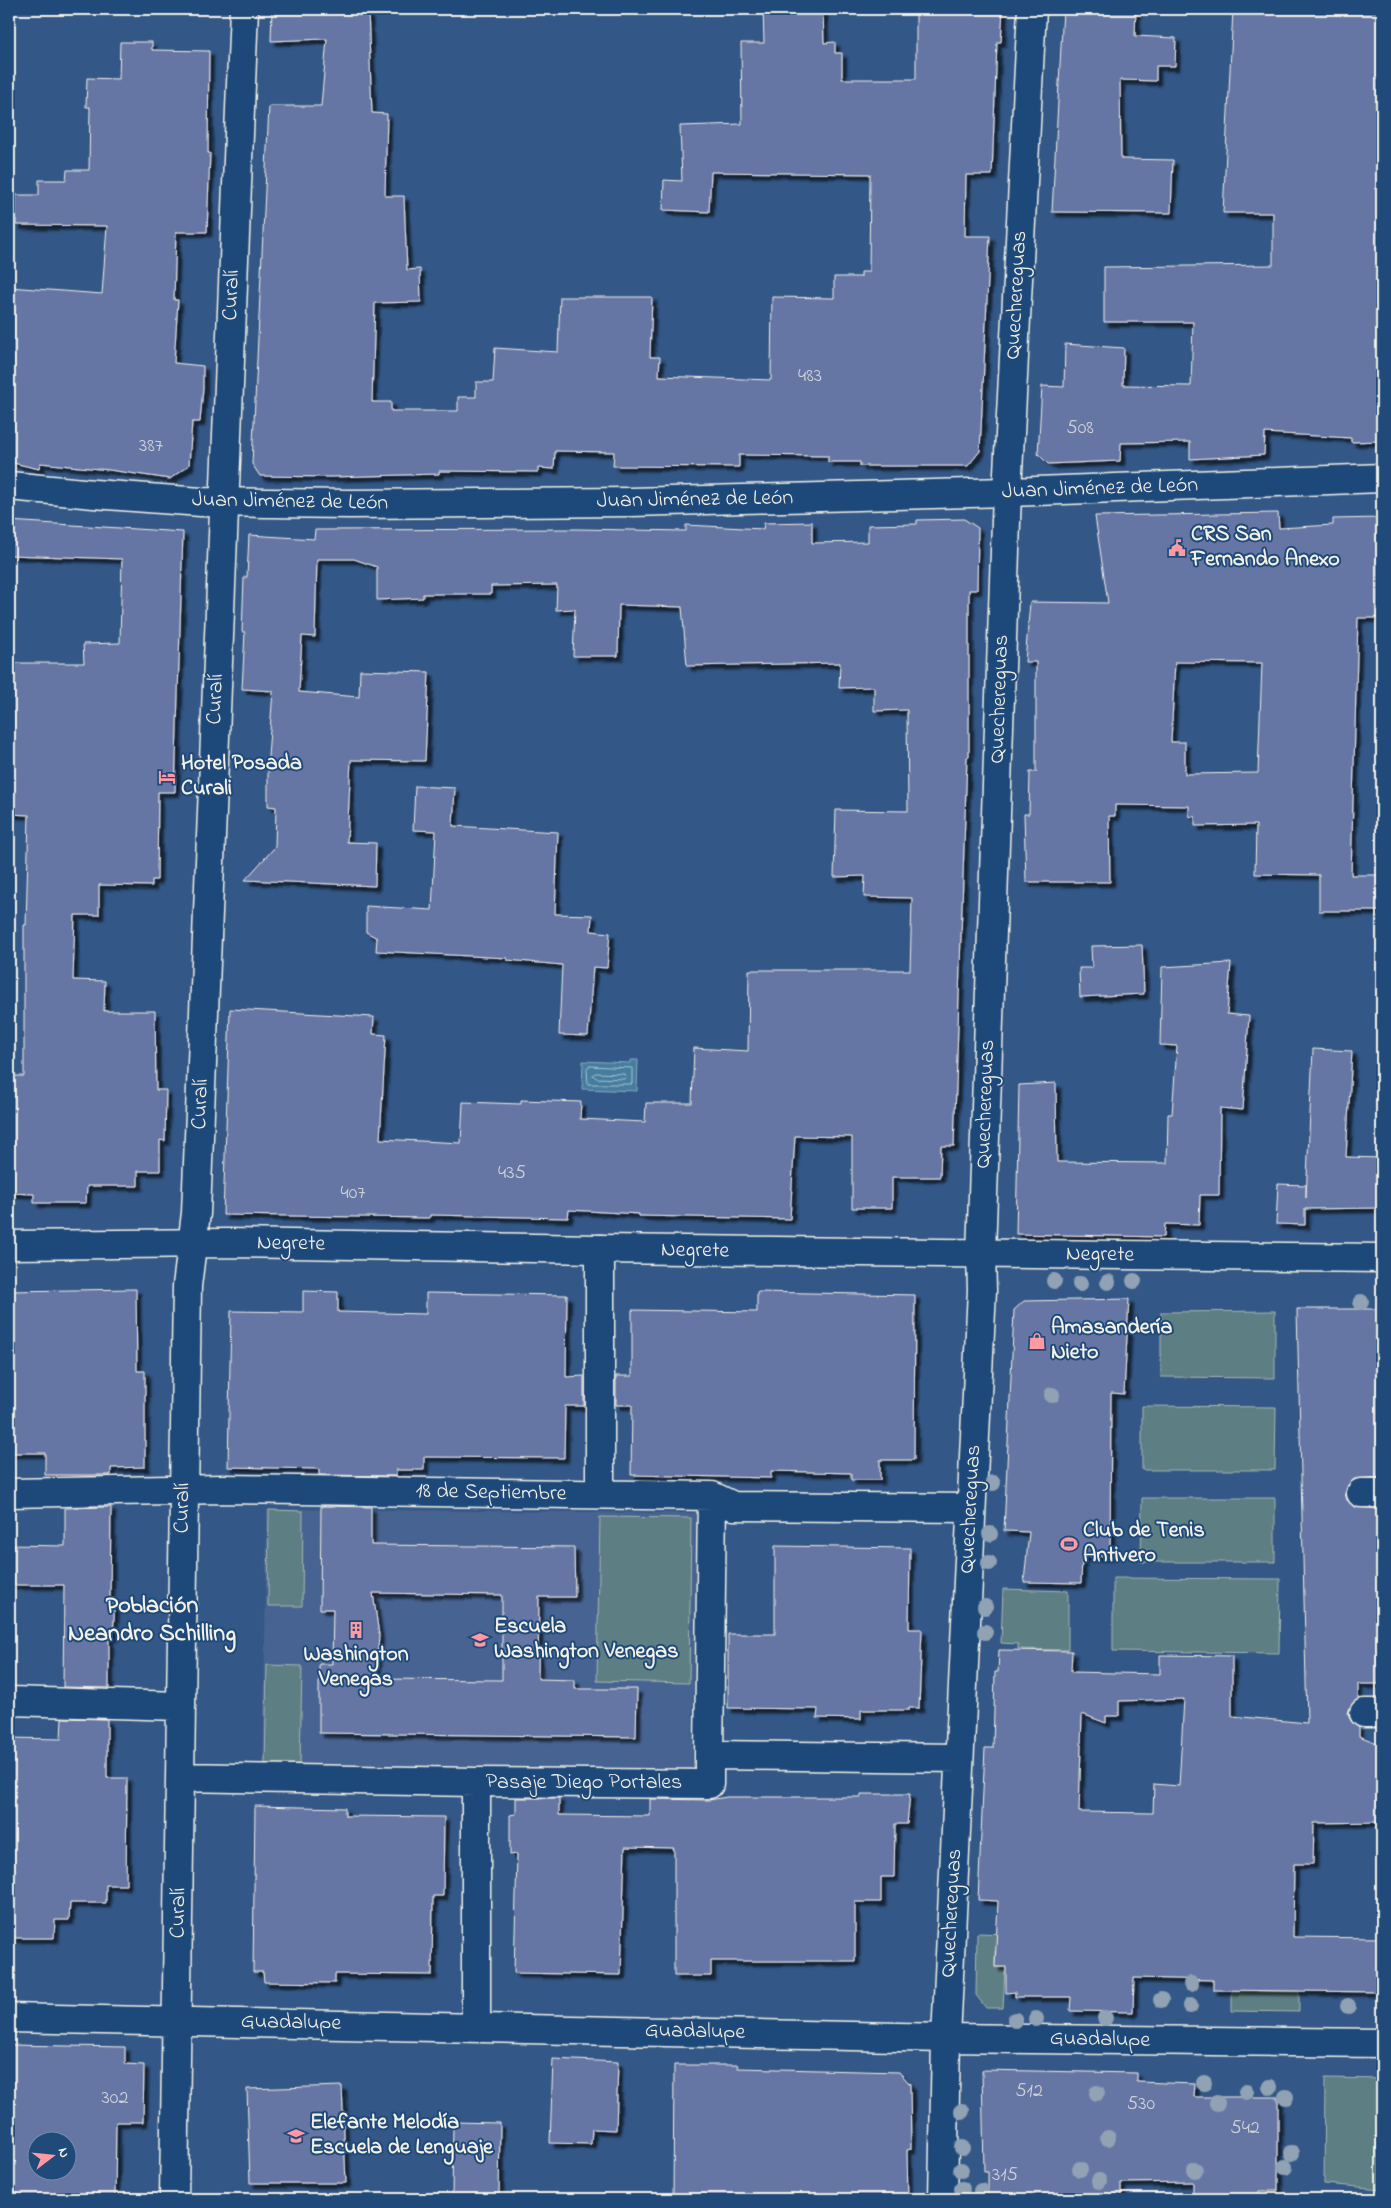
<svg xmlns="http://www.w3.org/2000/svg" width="1391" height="2208" viewBox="0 0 1391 2208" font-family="'Indie Flower',sans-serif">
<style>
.built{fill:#466391}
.green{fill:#5d7e82;stroke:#a8b8b5}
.water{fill:#457da0;stroke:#8babbd}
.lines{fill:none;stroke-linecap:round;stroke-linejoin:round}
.shore{stroke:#aec3cb;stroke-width:1}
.building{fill:#6676a4;stroke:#f4f1e8;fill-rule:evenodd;filter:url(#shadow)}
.minor-casing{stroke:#f4f1e8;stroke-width:31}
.secondary-casing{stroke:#f4f1e8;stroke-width:31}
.minor{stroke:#1f4a7a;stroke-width:28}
.secondary{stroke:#1f4a7a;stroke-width:28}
.tree{fill:#90a2b4}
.labels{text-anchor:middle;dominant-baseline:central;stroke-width:4;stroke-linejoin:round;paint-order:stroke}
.number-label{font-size:20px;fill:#d0d2d7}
.street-label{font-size:22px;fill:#f4f1e8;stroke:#1f4a7a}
.poi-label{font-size:22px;font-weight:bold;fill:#f4f1e8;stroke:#1f4a7a;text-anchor:start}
.neighbourhood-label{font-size:24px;font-weight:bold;fill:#f4f1e8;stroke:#1f4a7a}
</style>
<defs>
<filter id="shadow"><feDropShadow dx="4.5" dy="4.5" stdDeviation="1" flood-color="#0009"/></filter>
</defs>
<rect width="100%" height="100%" fill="#335786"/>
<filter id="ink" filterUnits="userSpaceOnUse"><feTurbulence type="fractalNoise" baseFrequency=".02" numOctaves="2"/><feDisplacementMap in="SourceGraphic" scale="10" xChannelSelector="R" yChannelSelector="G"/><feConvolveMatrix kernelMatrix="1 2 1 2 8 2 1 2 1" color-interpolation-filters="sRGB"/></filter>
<g filter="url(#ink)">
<path class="built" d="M267,1509L696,1513L692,1771L263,1768Z"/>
<path class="green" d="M1275,1311V1378L1161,1377V1312Z
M1142,1406L1276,1407L1275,1470H1142Z
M1142,1498H1275V1562H1141Z
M269,1510L303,1511L302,1606H268Z
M600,1517L691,1518L689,1683L597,1681Z
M1113,1578L1280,1579L1279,1653L1113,1651Z
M1003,1589L1068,1591V1650L1018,1649V1644L1001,1643Z
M267,1665L302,1666L300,1765H265Z
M977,1933L1006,1934V1951H995V1967L1005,1968L1003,2008H986L976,1995Z
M1232,1991L1299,1992V2012L1232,2011Z
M1325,2078L1382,2079V2189L1324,2184Z"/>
<path class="water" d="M630,1060H638L637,1091L582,1089L583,1061L630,1063Z"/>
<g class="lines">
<path class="shore" d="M589,1066L632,1068V1084H588L587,1069Z
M596,1073L624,1074L626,1077L624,1079L596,1078L593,1075Z"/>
</g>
<path class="building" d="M272,9H368L372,113L387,114L385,196H404L407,270L420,269L421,302L375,303L372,402H391V411H458V397H476V382H493L495,348L558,352L560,297H652L650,357H660L659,376L771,380L772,297L834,298V277H861V272H869L870,174L711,172L709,212L663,210L664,180L682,181L680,126L742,124L741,43H764L763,9H823L824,43L835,42V53H842V79H916V9H1003L1001,42H997L992,175H966L965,236H990L980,451L968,466H860V462H828V456L739,455V467L613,466L614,452L555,451L554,469L538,468V472L439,471V474L331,477L260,476L252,464L269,106H321L327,39L271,41Z
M1063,9H1136L1135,36L1176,38L1175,66H1156V81L1120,80L1121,159L1173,160L1171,213L1052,212Z
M1233,9H1382V48L1378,94L1382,95V441L1351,442V438L1265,433L1264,455L1190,459V442L1121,443L1120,461L1048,464L1038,454L1042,386L1064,387L1065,344L1124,348L1123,385L1191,386L1193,322H1104V267L1273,265V213H1223Z
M120,42H152V50L209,51L208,153H210L207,232H176L174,300H178L174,363L203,366V388L200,422H192L189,465L170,479L109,470L40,463L39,469L9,462V287L102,294L107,226L16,225V195H39V180H66L67,170H89L90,107H86L87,78L119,79Z
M1278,513L1279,528L1333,525V519L1382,518V618H1358L1351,875H1382V911H1319V875L1255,874L1256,825L1195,826V817L1189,816V806L1115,805V816H1109L1110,882H1026L1024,814H1029L1030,772H1036V662H1025L1030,602L1108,603L1095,516ZM1175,662L1262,663L1258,773L1185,774V742H1171Z
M964,519L978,528L977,590H969V757H967L954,1146H941L940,1177H892V1208H852V1137L795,1136L790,1219L639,1216V1214L569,1210L568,1218L430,1215V1218L223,1215L230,1009L374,1017L373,1034L386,1035L380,1139L461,1143L463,1102L521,1104V1100L581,1102L580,1119L645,1122L646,1103H692L694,1048L748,1051L749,970H910L912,898L864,897L865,876L834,877L836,810L908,811L907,710L874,711V687L839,688L840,663L687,666L682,607L619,605L618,656H573L575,609L556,610L557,585L491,586V594H423V598L377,600V567L354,559H317L315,637L302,636L299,692L359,697L360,670L429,672L425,761L351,760L347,842L376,843L375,886L245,880L275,847L276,807L268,806V756L273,691L242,689L245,632H242L244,577H247L249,535L314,539L315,530L578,529L686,531V525L763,529L764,523L812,522V543L868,542V525L917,524V520Z
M9,521L183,532L175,792H158L157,880H152V886L99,885V915H75L73,980L105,981L104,1011H155L156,1090H166L165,1141L160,1140V1171H138V1186H87L86,1203H34V1194L9,1193V1076H24V925H26L29,815L9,814V663H84L83,644L120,643L122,559L9,555Z
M415,786L455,788L453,826L558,832L555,914L592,915L591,931L610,933L607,968L593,967L588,1036L559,1035L562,965L507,960V958L376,951L377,938L366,932V906L432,910L436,831L413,830Z
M1142,945L1144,994L1080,997L1079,968H1092L1091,946Z
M1231,963L1227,1014L1249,1016L1243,1110L1220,1108L1219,1195H1200L1199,1225L1165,1224L1164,1237L1016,1234L1019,1085L1056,1083L1057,1162L1167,1163L1168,1114H1172L1177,1046L1160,1045L1162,967Z
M1313,1049L1352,1051L1346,1157L1382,1158V1208L1305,1209V1225L1276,1224L1278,1184L1306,1185V1198Z
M136,1289L137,1371H145V1467L111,1468V1475H45V1453H9V1291Z
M303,1291L338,1292V1312L426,1314V1293L567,1295L566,1377L584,1376V1406H565L564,1458L424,1457V1470H396V1476L319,1475V1469L228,1467L231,1311L303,1312Z
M757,1292L915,1295L914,1460H880V1480H851V1473L771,1471V1478L631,1475L632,1405H616V1376H632V1310L757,1312Z
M1129,1299L1124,1394L1111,1393L1110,1556L1082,1557L1081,1583L1024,1582L1029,1532L1004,1531L1014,1310L1024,1301Z
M1297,1309H1382V1477L1354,1479L1348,1485L1345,1493L1347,1500L1354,1507L1382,1509V1684H1358V1699L1351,1705L1348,1713L1351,1721L1359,1727V1736L1382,1745V1822L1314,1823L1313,1864H1294L1293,1937L1382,1938V1992L1213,1990V1980L1134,1978L1133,2012L1070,2011L1071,1997H1015V1992L1006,1993V1967H995L998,1901L978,1900L985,1748H993L995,1672H998L999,1650L1072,1651L1071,1672L1160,1674V1655L1232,1656V1716L1307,1723ZM1184,1699L1179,1786L1154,1784L1153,1813L1079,1812L1082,1714L1106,1723V1716H1119V1701Z
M321,1506L371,1507V1545L574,1547L575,1597H539L538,1679L575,1680V1689H637L636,1737L319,1733V1664H332L333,1609H320ZM373,1593L502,1595V1680L376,1679L379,1635Z
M111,1507L110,1599H115L113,1637L109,1636V1688L63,1687L64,1585H9V1545L65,1546V1508Z
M775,1546L910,1548L909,1629H922L919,1708H909V1710H861V1719L817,1718L818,1709L728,1708V1634H775Z
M62,1718L107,1719V1778H127L126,1885H106V1903H70L69,1920H55L54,1938H11V1923H9V1738L61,1739Z
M861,1794H910L907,1824H895L894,1877H881V1902H855V1961H711V1976H674V1848L625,1847L621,1975L514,1973L517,1854L510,1855V1815L516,1814V1798H559V1815L650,1816V1799L709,1800L727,1797H861Z
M255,1806L345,1808V1816L444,1817L443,1896H433L432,1975L335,1974V1983L264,1982L263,1972H253Z
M9,2045L125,2047V2064L144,2065L143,2122H116L115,2199H9ZM38,2140H68V2170H38Z
M553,2059L618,2062L616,2130L592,2129L591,2144L550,2143Z
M674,2065H738V2068L899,2072L910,2084L911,2149L907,2150L908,2199H673Z
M982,2070L1137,2073V2082L1195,2084L1194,2097H1278V2191H1259V2199H1193V2182L1121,2183V2199H988V2172H984Z
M342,2086L346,2183H250L247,2089Z
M453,2122L500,2123L499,2199H452Z"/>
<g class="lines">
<g class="minor-casing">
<path id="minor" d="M9,1493L222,1489L712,1496L733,1506L971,1508
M1361,1493H1382
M600,1494V1249
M9,1701L181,1706
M1364,1713H1382
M709,1755L712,1496
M180,1777L476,1782L709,1784V1755L959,1758
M476,1782V2028
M9,2018L946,2038L1382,2043
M174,2199L187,1286L196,1213L244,9
M943,2199L946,2038L982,1290L981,1254L1007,492L1032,9"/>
</g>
<g class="secondary-casing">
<path id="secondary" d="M9,486L94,494L201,502L349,504L631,502L1007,492L1382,478
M9,1245L227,1243L600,1249L1382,1258"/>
</g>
<use href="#minor" class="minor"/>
<use href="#secondary" class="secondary"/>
</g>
<g class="tree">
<circle cx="1054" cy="1281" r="8"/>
<circle cx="1134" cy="1281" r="8"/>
<circle cx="1108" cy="1282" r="8"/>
<circle cx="1080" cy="1284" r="8"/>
<circle cx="1361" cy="1302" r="8"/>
<circle cx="1052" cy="1395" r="8"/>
<circle cx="993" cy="1483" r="8"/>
<circle cx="990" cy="1534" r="8"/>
<circle cx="989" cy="1563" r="8"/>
<circle cx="985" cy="1607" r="8"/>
<circle cx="985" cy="1632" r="8"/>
<circle cx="1191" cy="1984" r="8"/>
<circle cx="1161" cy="2000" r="8"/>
<circle cx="1190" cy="2006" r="8"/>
<circle cx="1348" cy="2006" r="8"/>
<circle cx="1105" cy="2018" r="8"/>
<circle cx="1036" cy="2019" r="8"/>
<circle cx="1015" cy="2020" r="8"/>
<circle cx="1204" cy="2083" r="8"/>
<circle cx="1270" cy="2087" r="8"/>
<circle cx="1246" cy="2092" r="8"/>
<circle cx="1097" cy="2093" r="8"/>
<circle cx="1286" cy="2097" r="8"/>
<circle cx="1217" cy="2103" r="8"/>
<circle cx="962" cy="2111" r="8"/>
<circle cx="1108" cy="2138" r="8"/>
<circle cx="962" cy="2148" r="8"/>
<circle cx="1292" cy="2153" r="8"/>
<circle cx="1285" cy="2167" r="8"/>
<circle cx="1080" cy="2169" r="8"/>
<circle cx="961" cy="2170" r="8"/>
<circle cx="1195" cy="2170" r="8"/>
<circle cx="1099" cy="2181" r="8"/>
<circle cx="962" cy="2189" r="8"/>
<circle cx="981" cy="2191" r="8"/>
</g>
</g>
<defs>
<g id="civic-bare" transform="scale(1.35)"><path d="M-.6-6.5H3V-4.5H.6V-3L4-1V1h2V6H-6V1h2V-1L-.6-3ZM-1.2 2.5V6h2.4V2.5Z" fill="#ff9aa2" stroke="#1f4a7a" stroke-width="2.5" paint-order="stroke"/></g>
<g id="hotel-bare" transform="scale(1.35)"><path d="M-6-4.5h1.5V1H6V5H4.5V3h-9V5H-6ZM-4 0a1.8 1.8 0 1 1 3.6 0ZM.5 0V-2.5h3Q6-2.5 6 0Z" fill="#ff9aa2" stroke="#1f4a7a" stroke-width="2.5" paint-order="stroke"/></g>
<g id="shop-bare" transform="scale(1.35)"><path d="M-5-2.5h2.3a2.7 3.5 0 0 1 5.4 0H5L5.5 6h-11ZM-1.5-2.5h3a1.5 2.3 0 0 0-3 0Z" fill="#ff9aa2" stroke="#1f4a7a" stroke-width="2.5" paint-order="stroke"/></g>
<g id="stadium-bare" transform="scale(1.35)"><path d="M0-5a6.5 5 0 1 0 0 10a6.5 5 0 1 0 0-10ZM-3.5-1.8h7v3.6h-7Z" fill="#ff9aa2" stroke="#1f4a7a" stroke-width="2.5" paint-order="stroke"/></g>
<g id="building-bare" transform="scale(1.35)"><path d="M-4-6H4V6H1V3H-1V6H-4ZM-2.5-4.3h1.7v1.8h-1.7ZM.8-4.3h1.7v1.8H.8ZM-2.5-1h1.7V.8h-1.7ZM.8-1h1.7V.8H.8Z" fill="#ff9aa2" stroke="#1f4a7a" stroke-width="2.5" paint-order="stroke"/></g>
<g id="school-bare" transform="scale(1.35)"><path d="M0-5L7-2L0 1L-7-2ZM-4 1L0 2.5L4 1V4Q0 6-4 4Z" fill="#ff9aa2" stroke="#1f4a7a" stroke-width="2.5" paint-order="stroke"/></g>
</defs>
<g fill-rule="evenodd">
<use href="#civic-bare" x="1177" y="548"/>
<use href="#hotel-bare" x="167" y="777"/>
<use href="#shop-bare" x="1037" y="1341"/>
<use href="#stadium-bare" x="1069" y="1544"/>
<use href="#building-bare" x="356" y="1630"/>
<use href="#school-bare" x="480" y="1640"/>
<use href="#school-bare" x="296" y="2136"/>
</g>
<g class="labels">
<g class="number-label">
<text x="810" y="376">483</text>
<text x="1080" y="428">508</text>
<text x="151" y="446">387</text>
<text x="512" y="1173">435</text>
<text x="353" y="1193">407</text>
<text x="1029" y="2091">512</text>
<text x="115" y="2098">302</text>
<text x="1141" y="2104">530</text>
<text x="1245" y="2128">542</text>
<text x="1005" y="2175">315</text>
</g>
<g class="street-label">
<text transform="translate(232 295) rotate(-88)">Curalí</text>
<text transform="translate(1017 295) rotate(-87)">Quechereguas</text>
<text transform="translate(1100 489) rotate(-2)">Juan Jiménez de León</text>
<text transform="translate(695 500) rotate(-1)">Juan Jiménez de León</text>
<text transform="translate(290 502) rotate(1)">Juan Jiménez de León</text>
<text transform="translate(216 699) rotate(-88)">Curalí</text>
<text transform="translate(1000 699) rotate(-88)">Quechereguas</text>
<text transform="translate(201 1104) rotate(-88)">Curalí</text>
<text transform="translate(986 1104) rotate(-88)">Quechereguas</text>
<text transform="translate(291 1244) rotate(1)">Negrete</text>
<text transform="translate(695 1251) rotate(1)">Negrete</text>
<text transform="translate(1100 1255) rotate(1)">Negrete</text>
<text transform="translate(491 1493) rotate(1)">18 de Septiembre</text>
<text transform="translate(183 1508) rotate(-89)">Curalí</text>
<text transform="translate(971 1509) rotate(-87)">Quechereguas</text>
<text x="584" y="1783">Pasaje Diego Portales</text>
<text transform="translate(179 1913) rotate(-89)">Curalí</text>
<text transform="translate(952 1913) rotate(-87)">Quechereguas</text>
<text transform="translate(291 2023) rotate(1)">Guadalupe</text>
<text transform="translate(695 2032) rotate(1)">Guadalupe</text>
<text transform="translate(1100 2040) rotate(1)">Guadalupe</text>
</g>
<g class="poi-label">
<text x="1191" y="535">CRS San<tspan x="1191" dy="25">Fernando Anexo</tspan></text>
<text x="181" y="764">Hotel Posada<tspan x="181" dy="25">Curali</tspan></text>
<text x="1051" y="1328">Amasandería<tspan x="1051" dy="25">Nieto</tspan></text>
<text x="1083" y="1531">Club de Tenis<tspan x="1083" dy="25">Antivero</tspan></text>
<text x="494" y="1627">Escuela<tspan x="494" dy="25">Washington Venegas</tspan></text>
<text x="356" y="1655" text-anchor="middle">Washington<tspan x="356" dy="25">Venegas</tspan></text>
<text x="310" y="2123">Elefante Melodía<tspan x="310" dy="25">Escuela de Lenguaje</tspan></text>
</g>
<g class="neighbourhood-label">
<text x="152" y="1606">Población<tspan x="152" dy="28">Neandro Schilling</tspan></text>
</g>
</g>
<rect width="1391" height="2208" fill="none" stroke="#1f4a7a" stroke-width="30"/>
<rect x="15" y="15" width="1361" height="2178" fill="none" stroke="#f4f1e8" stroke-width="2" filter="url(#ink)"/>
<g transform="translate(52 2156) rotate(74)"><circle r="24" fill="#1f4a7a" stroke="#748da6"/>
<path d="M0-4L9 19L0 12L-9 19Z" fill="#ff9aa2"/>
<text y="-8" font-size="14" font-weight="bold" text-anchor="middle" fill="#f4f1e8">N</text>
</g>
</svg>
